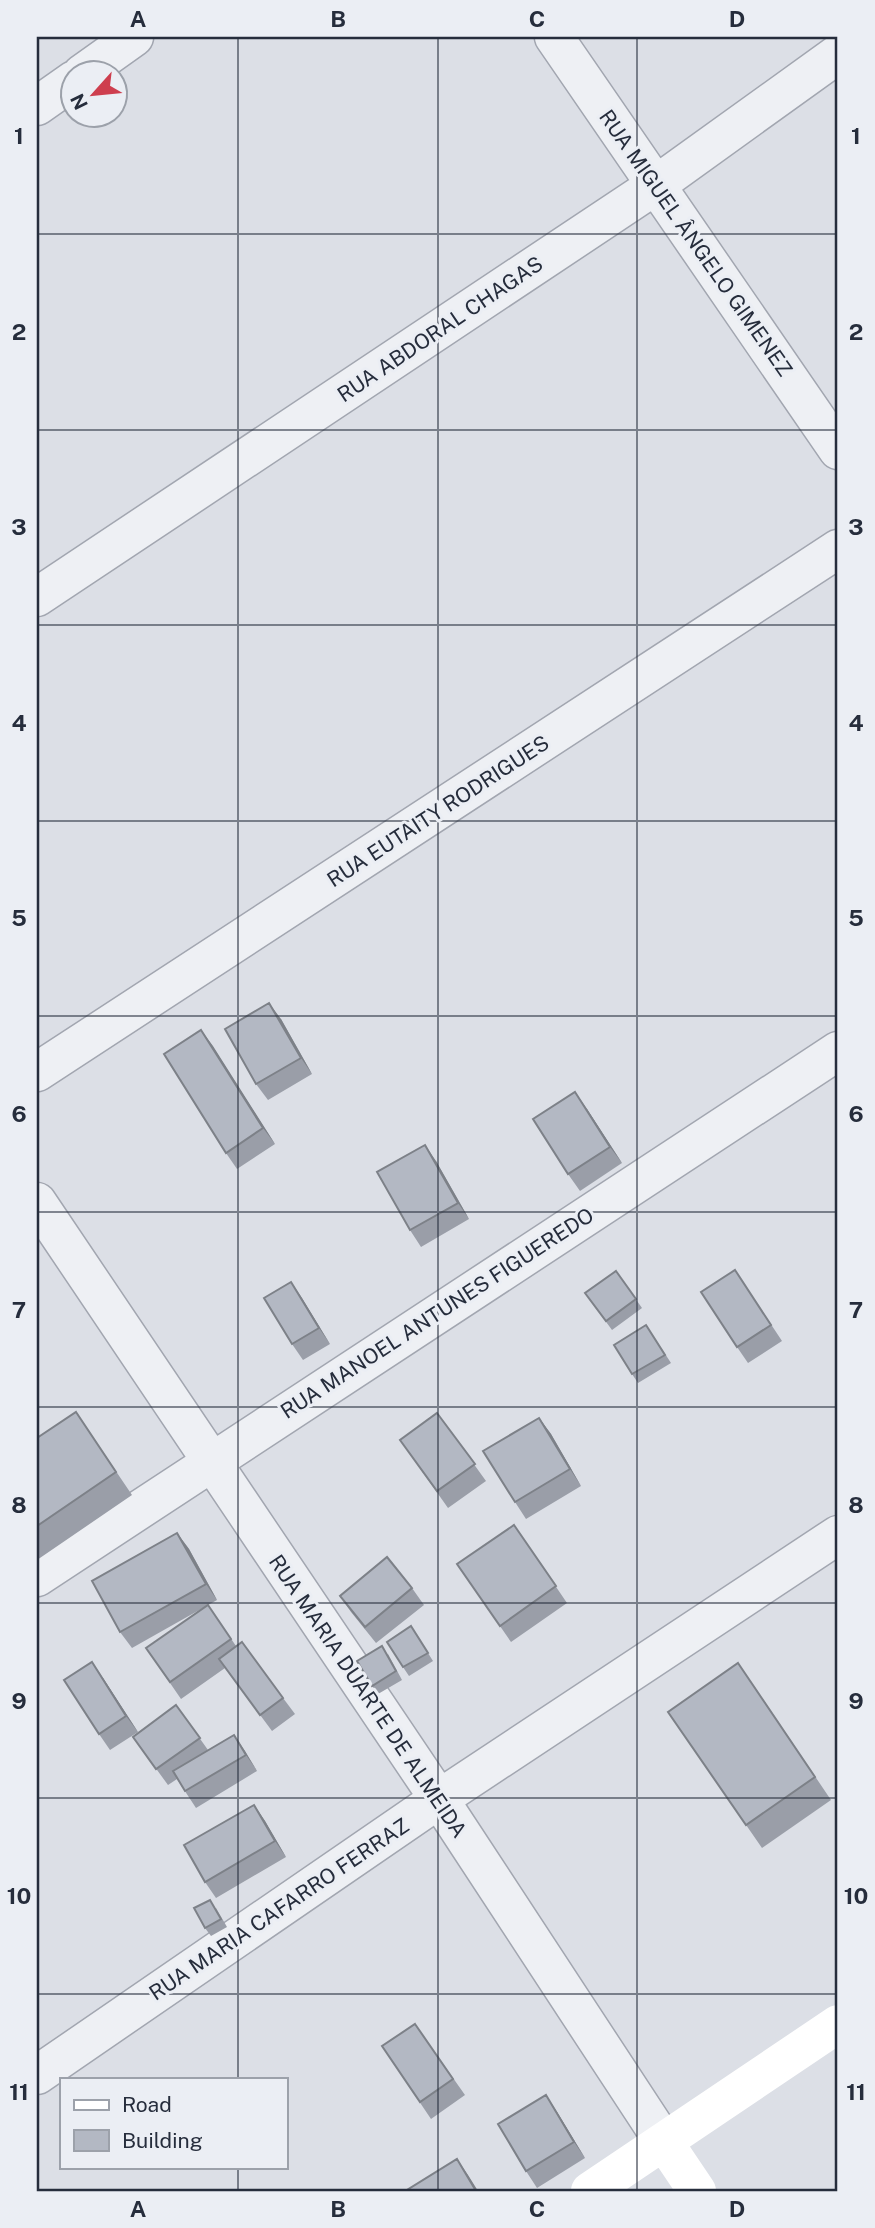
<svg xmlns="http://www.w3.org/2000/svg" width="875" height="2228" viewBox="0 0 875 2228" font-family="'Public Sans',sans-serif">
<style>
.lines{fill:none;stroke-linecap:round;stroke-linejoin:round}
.street-casing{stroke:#a2a6b0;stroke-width:41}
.street{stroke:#eef0f4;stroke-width:38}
.secondary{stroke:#fff;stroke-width:38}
.wall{fill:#9a9ea8}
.shaded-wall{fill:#7d8188}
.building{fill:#b3b8c3;stroke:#7d8188;stroke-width:2}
.grid{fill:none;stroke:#262d3c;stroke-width:2;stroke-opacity:0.55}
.labels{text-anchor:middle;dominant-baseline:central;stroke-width:6;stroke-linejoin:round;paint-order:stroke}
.street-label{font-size:21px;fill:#262d3c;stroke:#ebeef4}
.neatline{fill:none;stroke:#262d3c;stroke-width:2.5}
.grid-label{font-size:23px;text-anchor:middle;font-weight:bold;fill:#262d3c}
</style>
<rect width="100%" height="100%" fill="#dcdfe6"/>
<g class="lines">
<g class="street-casing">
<path id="street" d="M554,37L838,450
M82,74L134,37
M37,106L74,80
M37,597L656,185L838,54
M37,1072L838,549
M37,1202L439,1799L664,2142
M37,1577L838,1051
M37,2075L439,1799L838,1535"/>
</g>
<use href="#street" class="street"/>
<path class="secondary" d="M664,2142L697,2191
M590,2191L838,2024"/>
</g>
<path class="wall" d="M281,1019L312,1074L268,1100L256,1084Z
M201,1030L275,1144L237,1169L226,1153Z
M587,1109L622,1163L580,1191L568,1174Z
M436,1161L469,1219L421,1247L410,1230Z
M735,1270L782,1341L748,1363L737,1347Z
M616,1271L642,1308L612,1330L585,1293Z
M291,1282L330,1344L303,1360L292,1344Z
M652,1334L671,1363L638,1383L632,1374Z
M76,1412L132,1495L37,1560V1438Z
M437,1413L486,1481L448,1508L400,1440Z
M539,1418L551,1434L581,1486L526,1519L515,1502Z
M514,1525L567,1603L511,1642L457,1564Z
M177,1533L189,1549L217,1600L132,1648L120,1632Z
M412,1588L424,1605L376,1643L351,1612L340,1596Z
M208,1605L236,1646L283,1698L295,1714L272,1731L225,1668L181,1699L146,1648Z
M411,1626L433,1661L409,1676L403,1667Z
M388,1654L402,1680L378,1694L372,1686Z
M103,1678L138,1732L110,1750L99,1734Z
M754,1686L831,1800L762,1848L668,1712Z
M176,1705L208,1750L234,1735L257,1771L196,1808L177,1779L168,1785L133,1737Z
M254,1805L265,1821L286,1857L216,1898L205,1882Z
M216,1908L227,1927L211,1936L205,1928Z
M415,2024L465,2095L431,2119L382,2046Z
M557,2112L585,2158L537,2188L526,2171Z"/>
<path class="shaded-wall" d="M269,1003L281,1019L312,1074L301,1058Z
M201,1030L213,1046L275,1144L263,1128Z
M575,1092L587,1109L622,1163L610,1147Z
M425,1145L436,1161L469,1219L458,1203Z
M291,1282L302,1298L330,1344L319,1328Z
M539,1418L551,1434L581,1486L570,1469Z
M177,1533L189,1549L217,1600L206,1584Z
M92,1662L103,1678L138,1732L126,1716Z
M234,1735L245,1751L257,1771L246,1755Z
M254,1805L265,1821L286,1857L275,1841Z
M546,2095L557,2112L585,2158L574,2142Z
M457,2159L468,2175L478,2191H476Z"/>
<path class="building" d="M269,1003L301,1058L256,1084L225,1029Z
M201,1030L263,1128L226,1153L164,1054Z
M575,1092L610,1147L568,1174L533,1119Z
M425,1145L458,1203L410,1230L377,1172Z
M735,1270L771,1325L737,1347L701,1292Z
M616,1271L636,1299L606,1321L585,1293Z
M291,1282L319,1328L292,1344L264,1298Z
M646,1325L665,1355L632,1374L614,1345Z
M76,1412L116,1472L37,1526V1438Z
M437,1413L475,1464L437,1491L400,1440Z
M539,1418L570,1469L515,1502L483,1451Z
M514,1525L556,1586L500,1626L457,1564Z
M177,1533L206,1584L120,1632L92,1581Z
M387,1557L412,1588L365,1627L340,1596Z
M208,1605L231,1639L170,1682L146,1648Z
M411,1626L428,1653L403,1667L387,1642Z
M242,1642L283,1698L260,1715L219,1659Z
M382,1646L396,1671L372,1686L357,1661Z
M92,1662L126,1716L99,1734L64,1680Z
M738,1663L815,1777L746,1825L668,1712Z
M176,1705L200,1738L156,1769L133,1737Z
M234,1735L246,1755L185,1791L173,1771Z
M254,1805L275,1841L205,1882L184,1845Z
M210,1900L221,1919L205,1928L194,1908Z
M415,2024L453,2079L420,2102L382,2046Z
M546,2095L574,2142L526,2171L498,2124Z
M457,2159L476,2191H408L407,2190Z"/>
<path class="grid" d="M238,37V2079M438,37V2191M637,37V2191M37,234H838M37,430H838M37,625H838M37,821H838M37,1016H838M37,1212H838M37,1407H838M37,1603H838M37,1798H838M37,1994H838M238,2167V2191"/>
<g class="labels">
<g class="street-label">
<text transform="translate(696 243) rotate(55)">RUA MIGUEL ÂNGELO GIMENEZ</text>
<text transform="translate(440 329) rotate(-34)">RUA ABDORAL CHAGAS</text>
<text transform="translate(438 811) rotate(-33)">RUA EUTAITY RODRIGUES</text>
<text transform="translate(437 1313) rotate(-33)">RUA MANOEL ANTUNES FIGUEREDO</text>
<text transform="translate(368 1696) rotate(56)">RUA MARIA DUARTE DE ALMEIDA</text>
<text transform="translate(279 1909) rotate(-34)">RUA MARIA CAFARRO FERRAZ</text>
</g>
</g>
<rect width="875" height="2228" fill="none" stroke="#ebeef4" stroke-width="77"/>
<rect x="60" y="2078" width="228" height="91" fill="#ebeef4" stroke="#9ca1aa" stroke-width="2"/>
<rect x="74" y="2100" width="35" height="10" fill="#ffffff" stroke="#9ca1aa" stroke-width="2"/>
<text x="122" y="2112" font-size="21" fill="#262d3c">Road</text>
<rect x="74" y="2130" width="35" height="21" fill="#b3b8c3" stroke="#9ca1aa" stroke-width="2"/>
<text x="122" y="2148" font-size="21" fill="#262d3c">Building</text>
<g transform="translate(94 94) rotate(243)"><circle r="33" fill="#ebeef4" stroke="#9ca1aa" stroke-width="2"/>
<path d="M0-5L12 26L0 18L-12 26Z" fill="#ce3e4e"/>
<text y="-10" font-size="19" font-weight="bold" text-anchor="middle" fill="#262d3c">N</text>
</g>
<rect x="38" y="38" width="798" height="2152" class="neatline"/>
<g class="grid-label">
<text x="138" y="27">A</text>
<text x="338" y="27">B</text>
<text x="537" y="27">C</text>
<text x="737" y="27">D</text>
<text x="19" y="144">1</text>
<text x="856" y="144">1</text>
<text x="19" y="340">2</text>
<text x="856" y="340">2</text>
<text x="19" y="535">3</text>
<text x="856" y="535">3</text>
<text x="19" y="731">4</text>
<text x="856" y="731">4</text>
<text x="19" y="926">5</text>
<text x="856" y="926">5</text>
<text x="19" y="1122">6</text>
<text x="856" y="1122">6</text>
<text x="19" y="1318">7</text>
<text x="856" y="1318">7</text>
<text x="19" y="1513">8</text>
<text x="856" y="1513">8</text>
<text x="19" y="1709">9</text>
<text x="856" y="1709">9</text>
<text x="19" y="1904">10</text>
<text x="856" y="1904">10</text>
<text x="19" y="2100">11</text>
<text x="856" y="2100">11</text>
<text x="138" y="2217">A</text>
<text x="338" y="2217">B</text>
<text x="537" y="2217">C</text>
<text x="737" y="2217">D</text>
</g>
</svg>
